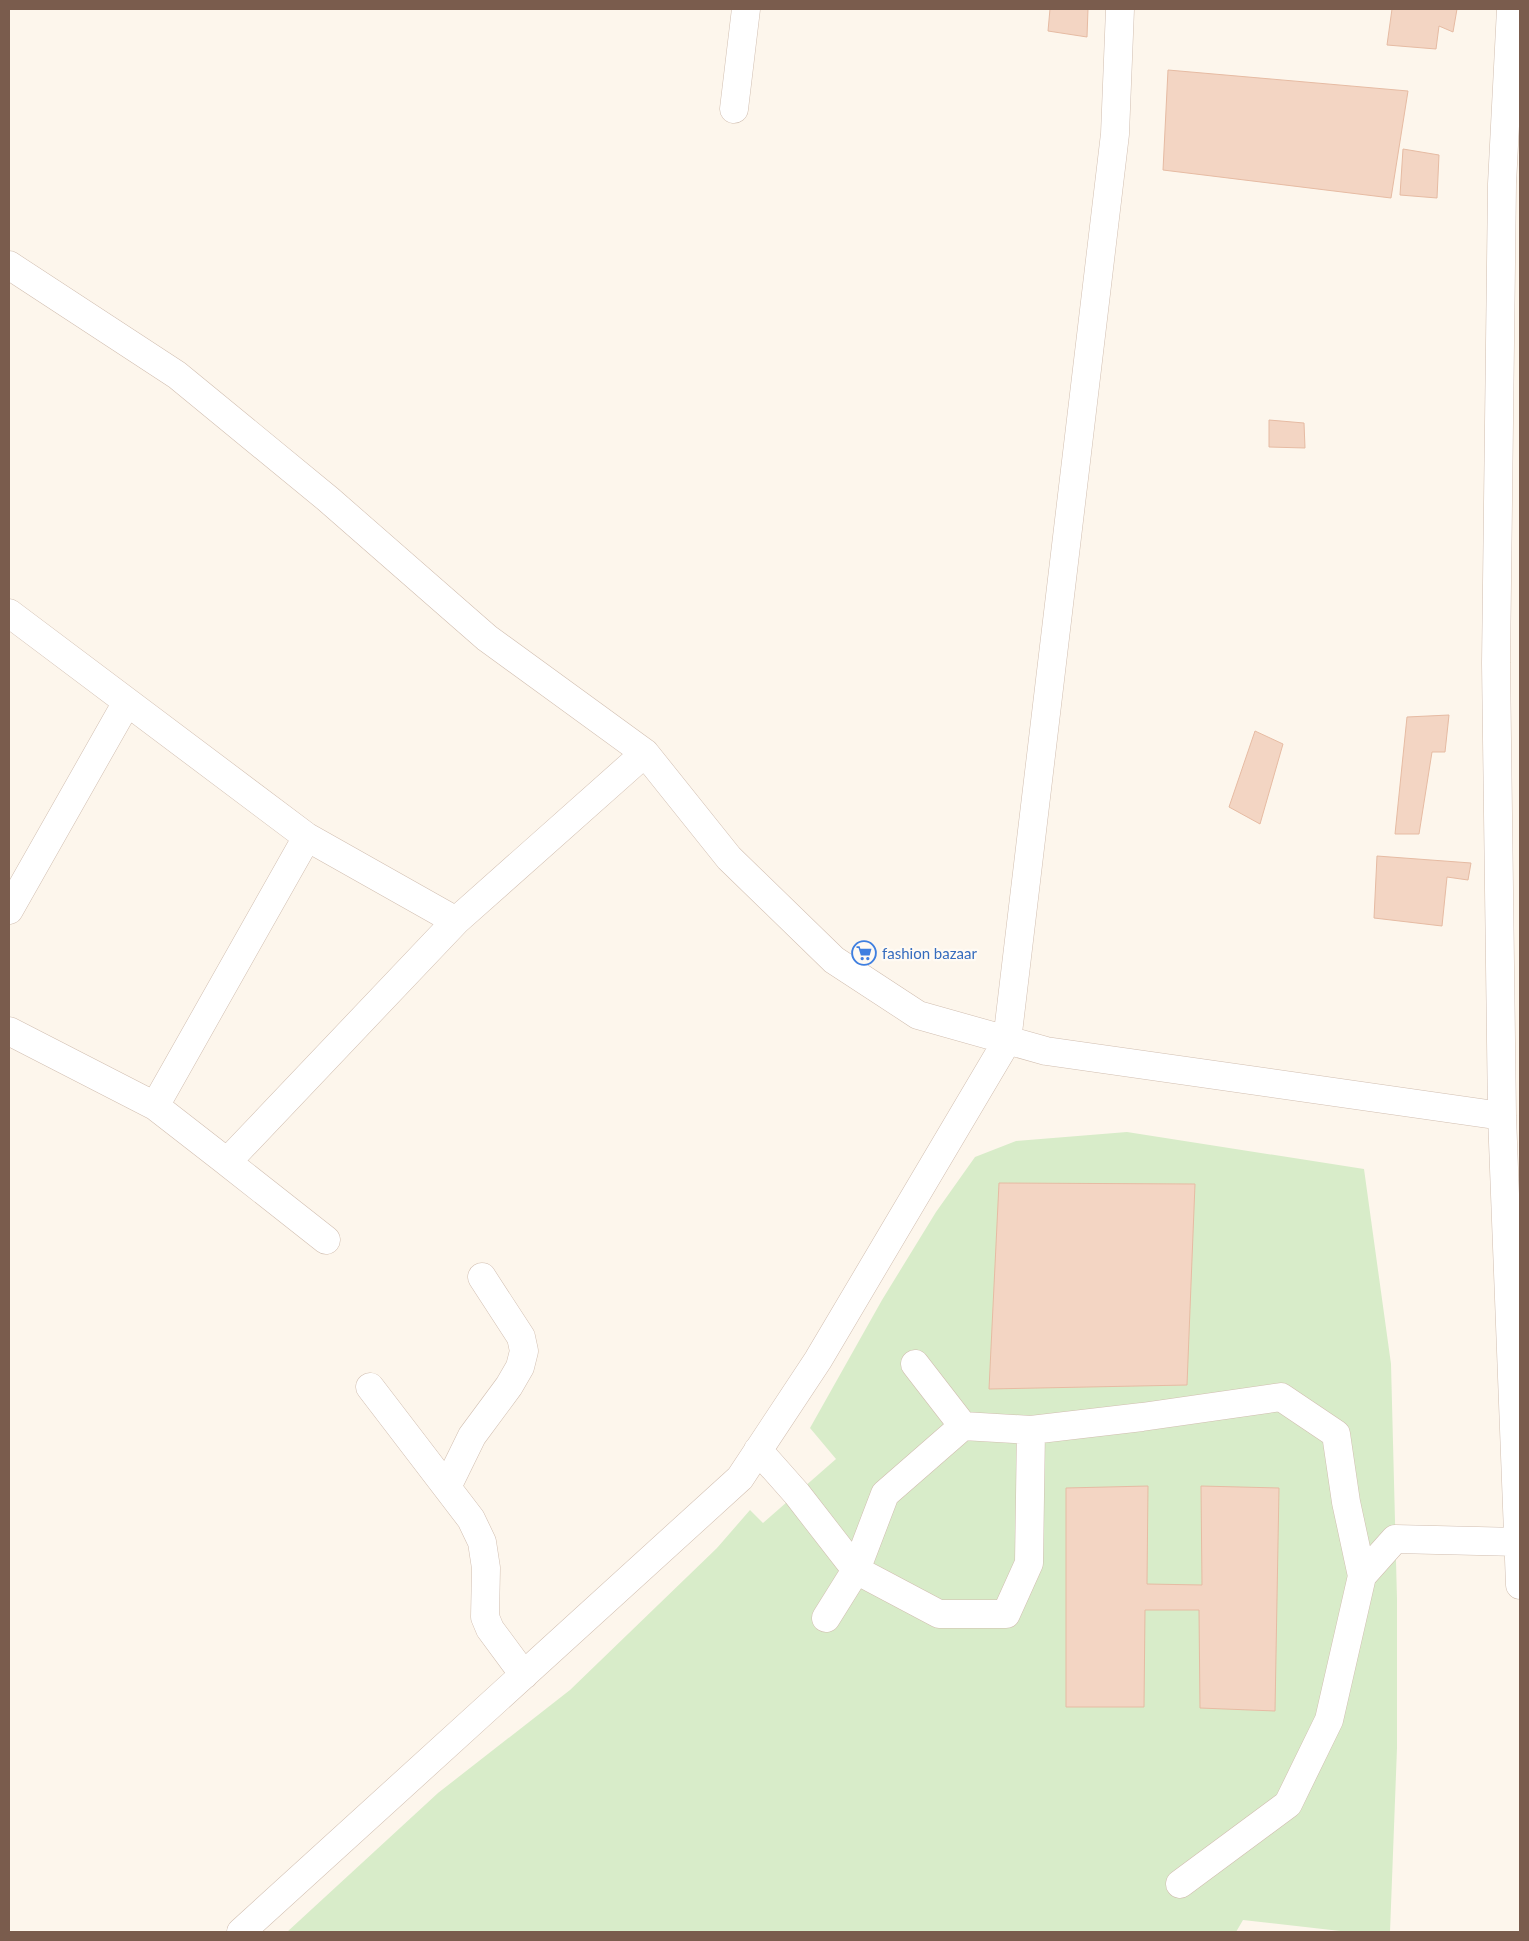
<svg xmlns="http://www.w3.org/2000/svg" width="1529" height="1941" viewBox="0 0 1529 1941" font-family="Lato,sans-serif">
<style>
.green{fill:#d8ecc9}
.building{fill:#f3d5c3;stroke:#e6bba3}
.lines{fill:none;stroke-linecap:round;stroke-linejoin:round}
.minor-casing{stroke:#d1beb0;stroke-width:29}
.minor{stroke:#fff;stroke-width:28}
.labels{text-anchor:middle;dominant-baseline:central;stroke-width:4.5;stroke-linejoin:round;paint-order:stroke}
.shop-label{font-size:15px;fill:#366cbe;stroke:#fffaf3;text-anchor:start}
</style>
<rect width="100%" height="100%" fill="#fdf6ec"/>
<path class="green" d="M1127,1132L1364,1169L1391,1364L1397,1599V1748L1390,1932H1349L1243,1920L1236,1932H287L438,1793L570,1690L717,1548L750,1510L763,1523L836,1459L810,1428L882,1300L936,1212L975,1157L1016,1141Z"/>
<path class="building" d="M1050,9H1088L1087,37L1048,31Z
M1392,9H1457L1453,32L1439,26L1436,49L1387,45Z
M1168,70L1408,91L1391,198L1163,170Z
M1403,149L1439,155L1437,198L1400,195Z
M1269,420L1304,423L1305,448L1269,447Z
M1449,715L1445,752H1432L1419,834H1395L1407,717Z
M1255,731L1283,744L1260,824L1229,807Z
M1377,856L1471,863L1468,880L1447,877L1442,926L1374,918Z
M999,1183L1195,1184L1187,1385L989,1389Z
M1148,1486L1147,1584L1202,1585L1201,1486L1279,1488L1275,1711L1200,1708L1199,1610H1145L1144,1707H1066V1488Z"/>
<g class="lines">
<g class="minor-casing">
<path id="minor" d="M1511,9L1502,184L1496,663L1502,1116L1520,1585
M734,109L746,9
M9,265L177,375L328,499L487,638L645,753L729,858L834,960L918,1015L1046,1051L1502,1116
M9,613L307,837L456,921
M307,837L155,1106L227,1162L456,921L645,753
M9,910L127,702
M9,1031L155,1106
M227,1162L326,1240
M915,1364L963,1426L1031,1430L1142,1417L1281,1397L1336,1434L1346,1502L1362,1576
M370,1387L471,1519L482,1542L486,1568L485,1617L490,1629L524,1675
M963,1426L885,1494L856,1570L939,1614H1006L1029,1563L1031,1430
M758,1450L797,1494L856,1570L826,1618
M447,1487L472,1436L509,1386L520,1367L524,1351L521,1337L482,1277
M1180,1884L1288,1804L1329,1720L1362,1576L1395,1539L1519,1542
M241,1932L740,1478L818,1360L1007,1041L1115,134L1120,9"/>
</g>
<use href="#minor" class="minor"/>
</g>
<defs>
<g id="supermarket-ring" transform="scale(1.25)"><circle r="9.5" fill="#fffaf3" stroke="#3f7fe0" stroke-width="1.5"/><path d="M-6-5.5h2.5l.6 2H6L4.5 2H-2.5L-4.4-4H-6ZM-1.5 3.2a1.3 1.3 0 1 0 .1 0ZM3 3.2a1.3 1.3 0 1 0 .1 0Z" fill="#3f7fe0"/></g>
</defs>
<g fill-rule="evenodd">
<use href="#supermarket-ring" x="864" y="953"/>
</g>
<g class="labels">
<g class="shop-label">
<text x="882" y="953">fashion bazaar</text>
</g>
</g>
<rect width="1529" height="1941" fill="none" stroke="#7a5c4d" stroke-width="20"/>
</svg>
